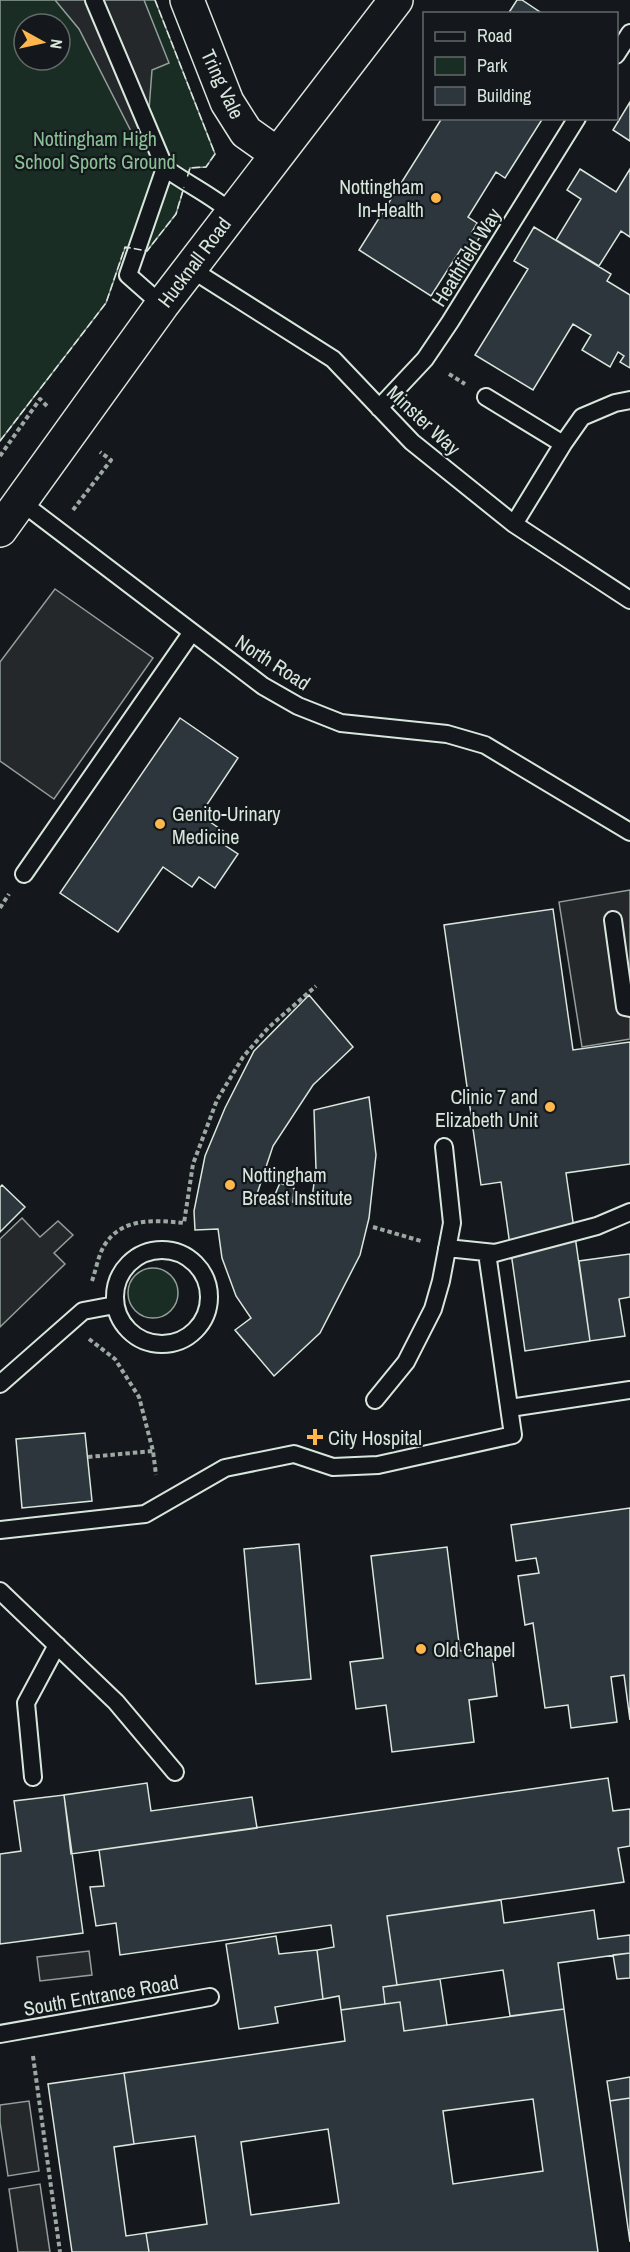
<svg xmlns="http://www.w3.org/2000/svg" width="630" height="2252" viewBox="0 0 630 2252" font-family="'Archivo Narrow',sans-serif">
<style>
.green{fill:#1a2d24;stroke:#939e99;stroke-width:1.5;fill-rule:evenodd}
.parking{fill:#24282b;stroke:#939e99;stroke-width:1.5}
.building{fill:#2c363c;stroke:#d8e6dc;stroke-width:1.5;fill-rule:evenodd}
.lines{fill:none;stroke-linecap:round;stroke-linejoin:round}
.service-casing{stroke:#d8e6dc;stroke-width:20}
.minor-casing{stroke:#d8e6dc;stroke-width:36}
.primary-casing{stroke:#d8e6dc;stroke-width:36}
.path{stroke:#9da8a2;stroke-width:4;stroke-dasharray:4.5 3;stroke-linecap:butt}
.service{stroke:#14181c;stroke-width:16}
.minor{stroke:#14181c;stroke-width:33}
.primary{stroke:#14181c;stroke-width:33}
.fence{stroke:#d8e6dc;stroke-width:1.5;stroke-dasharray:8 3;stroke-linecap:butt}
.poi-dot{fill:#ffb74d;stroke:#14181c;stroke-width:2}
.labels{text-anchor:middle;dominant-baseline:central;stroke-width:4.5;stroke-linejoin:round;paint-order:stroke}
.street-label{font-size:20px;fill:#d8e6dc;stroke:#14181c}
.park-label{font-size:20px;fill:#8ac095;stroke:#14181c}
.poi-label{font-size:20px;fill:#d8e6dc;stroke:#14181c;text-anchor:start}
</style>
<rect width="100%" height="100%" fill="#14181c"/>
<path class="green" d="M0,0H155L215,154L206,167L190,168L176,214L147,251L125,248L106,303L0,441ZM24,24H60V60H24Z
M128 1293a25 25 0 1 1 50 0a25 25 0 1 1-50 0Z"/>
<path class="parking" d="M55,0H144L169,63L152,70L147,136L136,141L79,29Z
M55,589L153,658L54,799L0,761V662Z
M630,890V1039L582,1047L559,902Z
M22,1218L40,1237L58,1221L73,1235L54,1253L65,1264L0,1327V1239Z
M89,1951L92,1975L40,1981L37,1957Z
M29,2101L39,2171L8,2176L0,2122V2105Z
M40,2184L50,2252H18L9,2189Z"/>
<path class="building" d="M517,0H522L543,14H508Z
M630,102V141L613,130Z
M442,118H543L505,178L496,172L468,217L477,223L472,232L480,237L469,254L461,249L431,296L359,250Z
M580,169L616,192L630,169V237L621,231L599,266L556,240L581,199L567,190Z
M534,227L611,274L607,281L630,295V368L620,362L624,356L618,352L610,367L582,350L591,335L573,324L533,390L475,355L528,269L514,261Z
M180,718L238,758L200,815L226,833L220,842L238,854L215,888L199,877L192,887L163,867L118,932L60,893Z
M553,909L573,1050L630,1042V1164L566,1173L590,1341L525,1351L501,1182L481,1185L444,925Z
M309,995L353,1047L313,1085L273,1146L257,1194L273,1199L280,1183L294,1188L293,1202L311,1205L316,1169L314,1110L369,1097L376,1155L369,1218L360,1255L320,1333L274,1376L235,1330L251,1318L236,1296L222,1258L218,1229L195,1230L194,1211L205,1156L225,1108L254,1051Z
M2,1185L25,1207L0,1232V1187Z
M630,1254V1297L619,1299L625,1336L590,1341L579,1261Z
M85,1433L92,1501L22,1508L16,1439Z
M630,1508V1720L624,1675L611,1677L617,1722L571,1728L568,1705L545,1708L533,1623L525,1625L518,1576L539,1573L536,1558L516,1561L511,1525Z
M299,1544L311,1679L256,1684L244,1549Z
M447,1547L460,1651L491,1647L497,1696L469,1700L474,1742L392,1752L386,1705L356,1709L350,1662L383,1658L371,1556Z
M608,1778L613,1811L630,1809V1846L618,1848L624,1882L387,1916L397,1985L383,1987L385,2004L341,2010L339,1996L323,1999L317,1950L334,1947L331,1925L120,1955L116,1923L96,1926L90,1887L104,1886L99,1850Z
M147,1783L151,1811L252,1797L257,1828L71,1854L64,1795Z
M64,1795L83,1933L0,1944V1854L21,1851L14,1801Z
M501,1900L504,1923L594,1910L598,1939L630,1935V1953L558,1963L564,2009L510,2016L503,1970L397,1985L387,1916Z
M276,1936L279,1954L317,1950L323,1999L275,2007L278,2023L239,2029L226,1944Z
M630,1953V1978L617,1979L613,1955Z
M440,1979L447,2025L404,2031L400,2002L385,2004L383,1987Z
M400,2002L404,2031L564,2009L598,2252H149L146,2233L207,2224L195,2136L134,2144L124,2073L345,2041L341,2010ZM533,2099L543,2171L453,2184L443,2111ZM328,2129L339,2203L251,2215L241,2142Z
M124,2073L134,2144L114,2147L126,2236L146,2233L149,2252H72L48,2084Z
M630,2077V2098L610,2101L607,2081Z
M630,2098V2242L610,2101Z"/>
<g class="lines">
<g class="service-casing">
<path id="service" d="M94,0L165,168C187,184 211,195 231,212
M616,55L630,33
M191,269L333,359L412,442L514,524L630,600
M162,305L128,275L165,168
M486,397L563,444L514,524
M379,408L425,359L450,322L577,118
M563,444L582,417L615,403L630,400
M21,502L263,686L298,706L341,723L447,734L485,745L630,832
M24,874L192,632
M613,920L625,1007L630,1008
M447,1248L495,1253L597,1226L630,1212
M115 1297a47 47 0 1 1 94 0a47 47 0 1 1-94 0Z
M0,1384L83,1311L115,1305
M375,1400L406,1362L433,1309L441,1281L452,1223L444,1147
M510,1408L630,1390
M0,1530L145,1514L225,1468L294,1454L333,1467L378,1465L513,1435L487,1253
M0,1591L116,1702L175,1772
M33,1777L26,1703L57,1645
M0,2034L210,1997"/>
</g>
<g class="minor-casing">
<path id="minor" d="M187,0L227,102L246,132L277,154"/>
</g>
<g class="primary-casing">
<path id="primary" d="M0,530L162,305L396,0"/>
</g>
<path class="path" d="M449,374L465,384
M0,456L40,399L47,406
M73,510L111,460L100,452
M0,908L9,894
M373,1227L421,1241
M92,1281C96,1270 98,1256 104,1246C121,1217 155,1220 184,1223L193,1164L217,1100L243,1057L268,1028L316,986
M89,1339L115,1359L139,1397L153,1451L156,1475
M88,1457L153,1451
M33,2056L60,2252"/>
<use href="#service" class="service"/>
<use href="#minor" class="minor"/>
<use href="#primary" class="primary"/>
<path class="fence" d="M155,0L215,154L206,167L190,168L187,178
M0,441L106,303L125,247L147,251L176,214L184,187"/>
</g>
<g class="poi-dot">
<circle cx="436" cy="198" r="6"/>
<circle cx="160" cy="824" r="6"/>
<circle cx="550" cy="1107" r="6"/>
<circle cx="230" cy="1185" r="6"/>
<path d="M312 1428h6v6h6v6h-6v6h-6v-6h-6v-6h6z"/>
<circle cx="421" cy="1649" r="6"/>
</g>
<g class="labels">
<g class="street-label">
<text transform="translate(223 84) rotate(65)">Tring Vale</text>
<text transform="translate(466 257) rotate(-58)">Heathfield Way</text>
<text transform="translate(194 262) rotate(-53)">Hucknall Road</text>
<text transform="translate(424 420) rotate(43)">Minster Way</text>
<text transform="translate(273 662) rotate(33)">North Road</text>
<text transform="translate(101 1995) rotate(-10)">South Entrance Road</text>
</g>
<g class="park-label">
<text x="95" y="138">Nottingham High<tspan x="95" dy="23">School Sports Ground</tspan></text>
</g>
<g class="poi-label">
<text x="424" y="186" text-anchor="end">Nottingham<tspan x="424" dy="23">In-Health</tspan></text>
<text x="172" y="813">Genito-Urinary<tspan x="172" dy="23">Medicine</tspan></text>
<text x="538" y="1096" text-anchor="end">Clinic 7 and<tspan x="538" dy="23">Elizabeth Unit</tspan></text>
<text x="242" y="1174">Nottingham<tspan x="242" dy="23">Breast Institute</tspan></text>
<text x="328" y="1437">City Hospital</text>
<text x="433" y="1649">Old Chapel</text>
</g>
</g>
<rect x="423" y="12" width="195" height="108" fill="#14181c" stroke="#626a69" stroke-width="1.5"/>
<rect x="435" y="32" width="30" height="9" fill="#14181c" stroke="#626a69" stroke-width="1.5"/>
<text x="477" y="42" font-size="18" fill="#d8e6dc">Road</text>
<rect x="435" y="57" width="30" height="18" fill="#1a2d24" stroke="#626a69" stroke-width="1.5"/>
<text x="477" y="72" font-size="18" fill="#d8e6dc">Park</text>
<rect x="435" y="87" width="30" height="18" fill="#2c363c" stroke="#626a69" stroke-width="1.5"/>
<text x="477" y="102" font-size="18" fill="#d8e6dc">Building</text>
<g transform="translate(42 42) rotate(98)"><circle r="28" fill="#14181c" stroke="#626a69" stroke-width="1.5"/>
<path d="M0-4.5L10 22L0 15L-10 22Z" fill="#ffb74d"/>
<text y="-9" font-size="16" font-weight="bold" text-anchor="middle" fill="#d8e6dc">N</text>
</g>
</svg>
